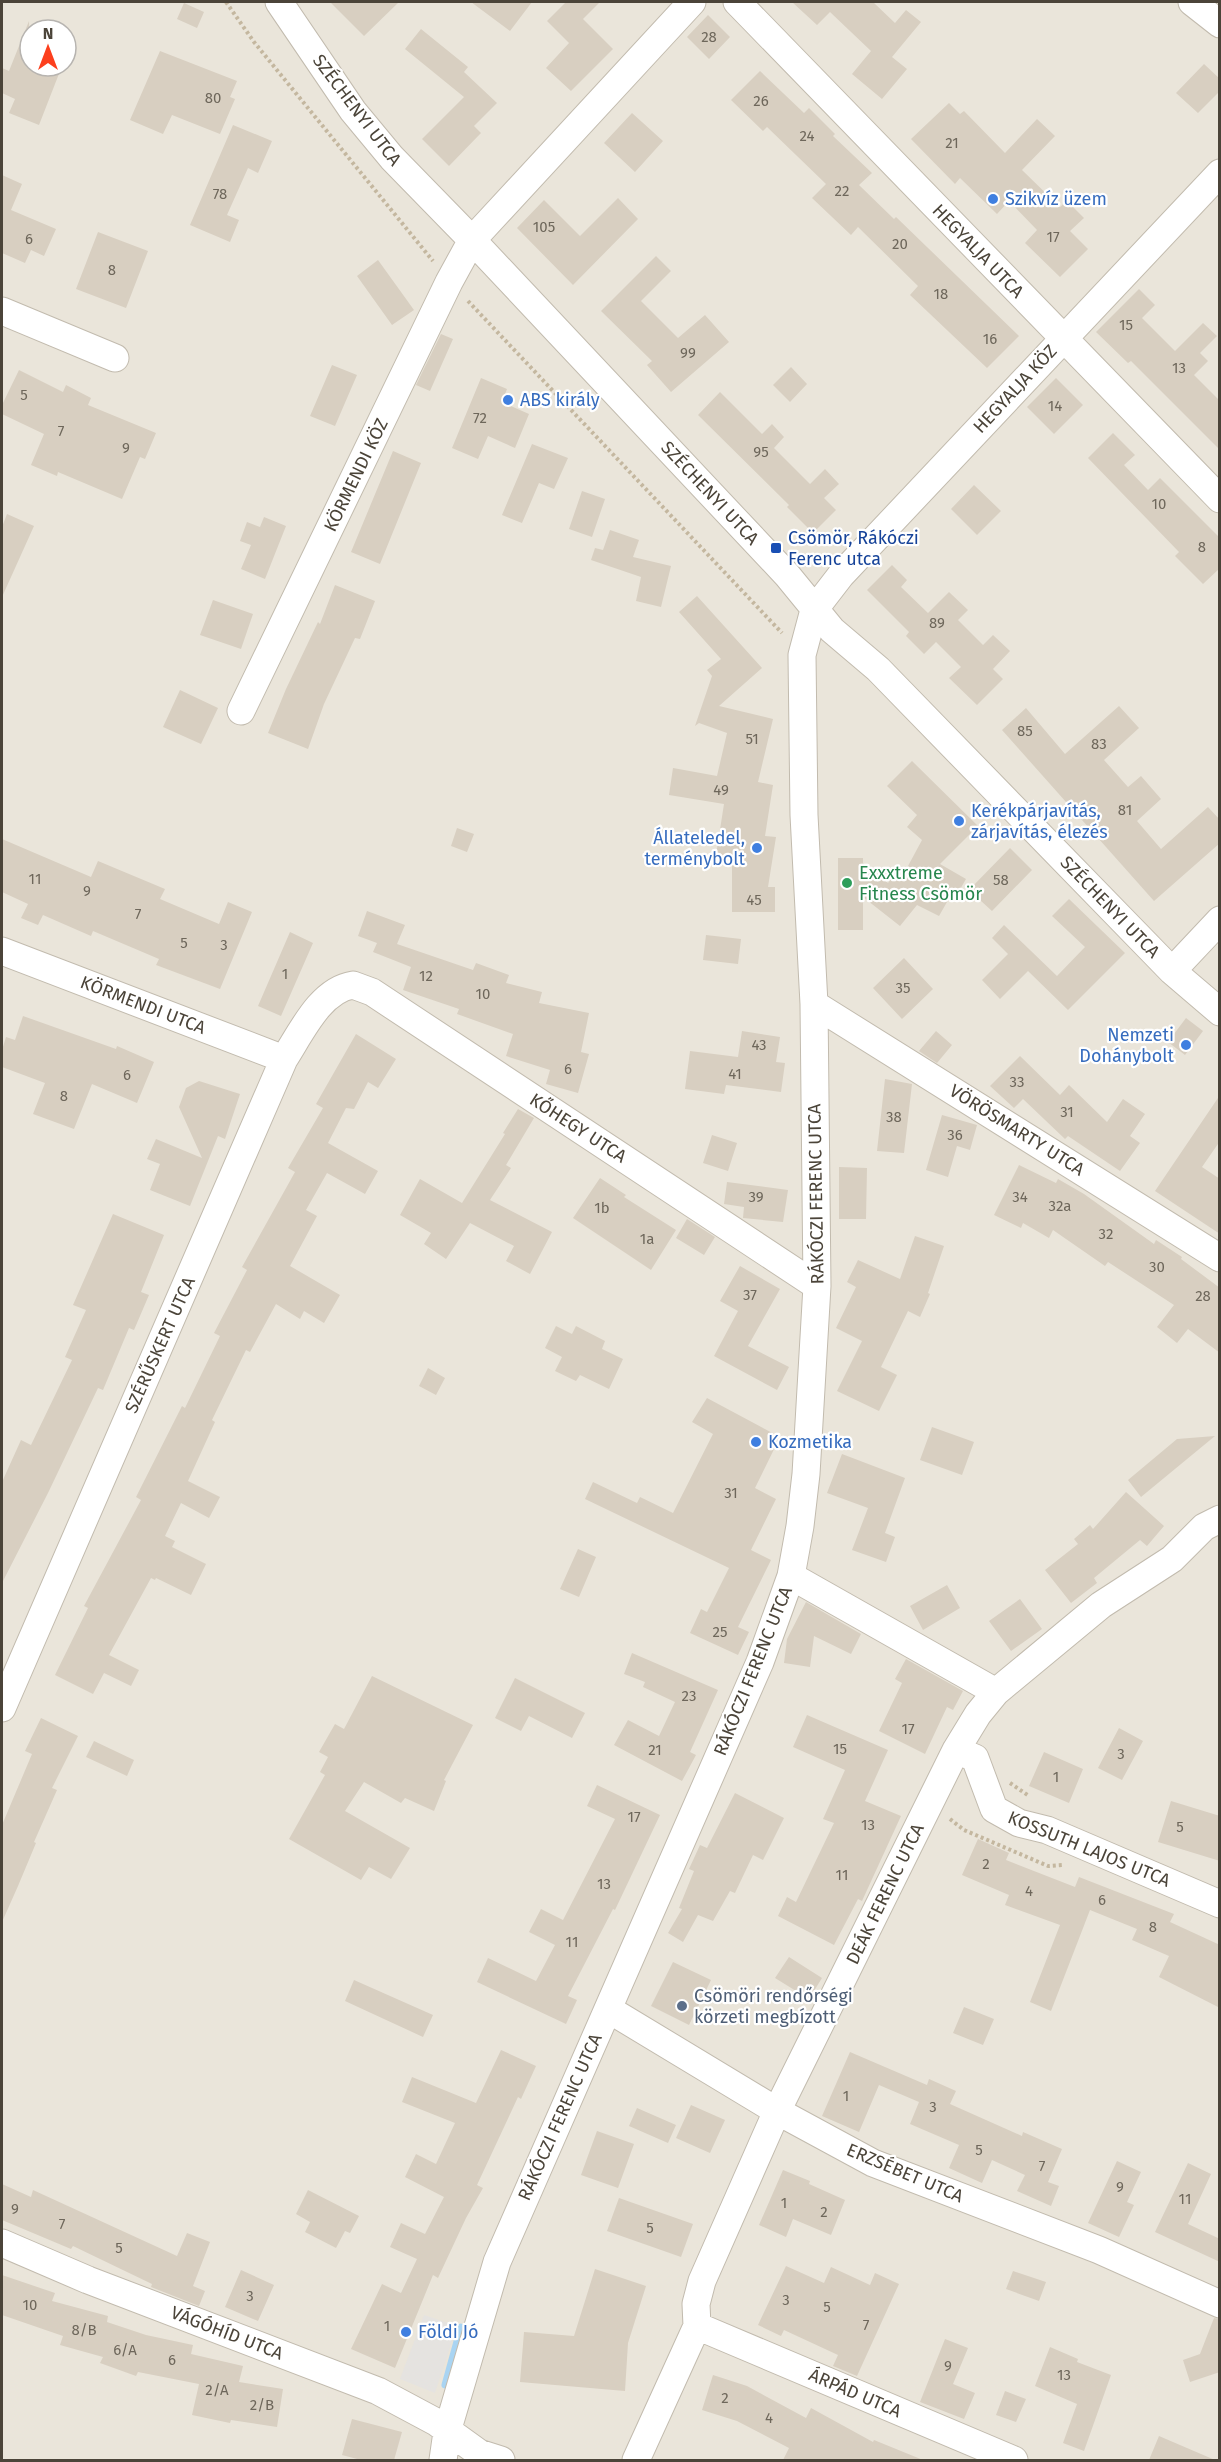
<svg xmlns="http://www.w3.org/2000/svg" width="1221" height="2462" viewBox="0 0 1221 2462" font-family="'Fira Sans',sans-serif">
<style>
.residential{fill:#eae5da;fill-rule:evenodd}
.parking{fill:#e5e3e0}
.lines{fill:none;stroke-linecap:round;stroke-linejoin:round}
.stream{stroke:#a9d4f2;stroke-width:7}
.building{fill:#d8cfc1}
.minor-casing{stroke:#c2bbae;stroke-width:29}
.path{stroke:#c4b79f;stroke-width:4;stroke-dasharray:3 3;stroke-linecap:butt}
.minor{stroke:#fff;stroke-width:27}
.shop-dot{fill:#3f7fe0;stroke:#fff;stroke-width:2}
.transit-dot{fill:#1a4fb4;stroke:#fff;stroke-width:2}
.leisure-dot{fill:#2e9e5b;stroke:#fff;stroke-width:2}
.service-dot{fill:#5c6f8a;stroke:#fff;stroke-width:2}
.labels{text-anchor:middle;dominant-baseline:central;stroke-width:4.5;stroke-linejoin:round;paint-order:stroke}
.number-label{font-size:15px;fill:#6e675b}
.street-label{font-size:18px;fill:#4b4439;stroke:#fff}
.shop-label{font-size:18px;fill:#366cbe;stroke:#fff;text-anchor:start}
.transit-label{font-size:18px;fill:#164399;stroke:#fff;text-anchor:start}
.leisure-label{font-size:18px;fill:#27864d;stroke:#fff;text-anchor:start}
.service-label{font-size:18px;fill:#4e5e75;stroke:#fff;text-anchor:start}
</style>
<rect width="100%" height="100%" fill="#f6f3ec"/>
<path class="residential" d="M2,2H1219V2460H2ZM30,30H66V66H30Z"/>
<path class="parking" d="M424,2315L457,2326L435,2393L400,2379Z"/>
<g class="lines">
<path class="stream" d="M445,2385L461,2327"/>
</g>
<path class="building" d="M330,2H399L364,36Z
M471,2H532L510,31Z
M566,2H600L583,19L613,49L571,91L546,68L569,43L547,21Z
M792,2H873L895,23L906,10L921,22L892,57L907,69L882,99L852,74L871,51L830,12L817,25Z
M184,3L204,12L197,28L177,19Z
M708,15L730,37L709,59L687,37Z
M29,21L30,66H62L39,125L9,113L15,99L2,93V68L9,71Z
M421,29L468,67L464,72L497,103L474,126L481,133L449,166L422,139L464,97L405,49Z
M160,51L237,81L230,97L235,99L220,134L172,115L163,134L130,120Z
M1204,64L1220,79V91L1198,113L1176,93Z
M760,71L804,113L809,108L835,134L833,136L872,173L859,185L894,219L896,217L1019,336L987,368L910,295L918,286L858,227L851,235L812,198L826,184L767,127L763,131L731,100Z
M949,103L960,114L964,111L1005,153L1037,119L1055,136L1022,170L1060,207L1067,201L1084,218L1070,231L1088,249L1060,277L1025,243L1037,230L1009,201L997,214L960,178L955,184L911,139Z
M632,113L663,141L635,172L604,143Z
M233,125L272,141L258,173L248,168L227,215L239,220L230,242L190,225Z
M2,175L22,184L11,210L56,229L44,256L31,250L25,263L2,253Z
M618,198L638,219L573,285L517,228L544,200L580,236Z
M98,232L148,251L126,308L76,289Z
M656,256L671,271L641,301L678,338L705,315L729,342L671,392L647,365L652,361L601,311Z
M378,260L414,310L392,325L357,276Z
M1139,289L1155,305L1142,318L1175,351L1203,323L1217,336L1200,353L1208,361L1194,375L1220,401V450L1131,361L1128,363L1096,332Z
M441,334L453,339L430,391L416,385Z
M332,365L357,375L335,426L310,416Z
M791,367L807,384L790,402L773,385Z
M19,370L63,392L66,385L91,398L88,405L156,433L145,459L140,457L122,499L58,472L57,476L31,465L44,434L2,414V405Z
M481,378L507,389L502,402L529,414L515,448L488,436L478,459L452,448Z
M1056,378L1083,405L1054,434L1027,407Z
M720,392L762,434L772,424L784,437L774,448L810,484L825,469L839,484L824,498L836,510L813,533L787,507L789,505L698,415Z
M1113,433L1135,455L1124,465L1148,490L1160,478L1220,538V568L1203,584L1175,556L1179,552L1088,458Z
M532,444L568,458L554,489L539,483L522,523L502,515Z
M393,451L421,463L380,564L351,552Z
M974,485L1001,511L977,535L951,509Z
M582,491L605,499L592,537L569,529Z
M7,514L34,526L2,597V527Z
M264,517L286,526L265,579L241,569L251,545L240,541L247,522L260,527Z
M610,530L639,540L633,557L671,566L661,607L636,601L641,577L591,560L595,548L603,550Z
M892,565L907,580L901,587L928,613L949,592L968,610L958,620L983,645L993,635L1010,651L993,669L1003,679L977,705L949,678L961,667L936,642L924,654L906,636L909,632L867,590Z
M335,585L375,601L360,639L355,638L324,704L308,749L268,733L286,689L318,622L320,624Z
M697,596L762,668L719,706L773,719L758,782L773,785L765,836L776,837L768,887H775V912H732V858L716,855L724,804L669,795L673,768L717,776L727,733L699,723L695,726L712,676L707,670L721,659L679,612Z
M213,600L253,614L241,649L200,635Z
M180,690L218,708L201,744L163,727Z
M1119,706L1139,728L1104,760L1128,787L1141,776L1161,799L1137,821L1161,849L1208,807L1220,820V843L1154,901L1002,730L1026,708L1065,754Z
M912,761L978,826L940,864L966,879L955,898L951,895L939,916L917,905L900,926L863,897V930H838V858H863V863L888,883L895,874L901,879L922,840L907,827L917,815L887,786Z
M457,828L474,834L467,852L451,846Z
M2,839L91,877L98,861L165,889L160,899L219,924L228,902L252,912L220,989L156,965L159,959L93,931L91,936L43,915L38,925L21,918L28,904L2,892Z
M1010,848L1032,870L992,911L969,890Z
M1069,899L1125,953L1068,1010L1028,971L1000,999L982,980L1008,954L992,938L1004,925L1057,976L1085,947L1052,916Z
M367,911L405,925L397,944L473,970L476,963L509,975L506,983L542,992L539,1003L589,1013L581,1052L589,1054L578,1093L546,1084L550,1070L506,1056L513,1034L457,1014L459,1009L403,990L411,967L373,952L377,943L358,936Z
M290,932L313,943L281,1016L258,1006Z
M706,935L741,939L738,964L703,960Z
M904,958L933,989L902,1019L873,988Z
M23,1016L116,1049L117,1046L154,1062L137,1103L92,1084L74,1129L33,1114L45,1083L2,1067V1050L6,1037L15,1040Z
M1186,1018L1203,1031L1185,1055L1168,1042Z
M742,1031L780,1037L776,1062L785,1063L781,1092L726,1085L724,1094L685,1089L690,1051L738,1057Z
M936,1031L952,1045L937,1063L919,1051Z
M356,1034L396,1059L378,1088L368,1082L354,1109L346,1108L328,1143L378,1171L365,1194L327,1173L306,1210L317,1216L290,1266L340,1295L324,1323L304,1311L300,1319L276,1304L250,1352L246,1350L212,1420L215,1422L188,1481L220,1497L209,1518L181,1503L165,1536L175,1541L172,1547L206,1564L191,1595L156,1578L155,1580L151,1578L109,1655L139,1670L131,1686L104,1673L93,1694L55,1675L88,1608L84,1606L141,1500L136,1497L182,1406L185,1408L220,1336L214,1333L247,1270L242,1267L295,1172L288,1168L323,1108L316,1104Z
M1020,1056L1060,1095L1069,1085L1107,1122L1123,1099L1145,1114L1130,1136L1140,1143L1120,1171L1068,1136L1065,1139L1023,1099L1014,1108L990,1086Z
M885,1079L912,1084L904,1153L877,1151Z
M199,1081L240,1094L225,1139L218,1136L190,1206L150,1190L160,1164L147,1159L156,1139L202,1158L179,1107L186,1088Z
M1220,1095V1141L1202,1167L1220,1179V1234L1155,1191Z
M518,1109L534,1118L506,1165L511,1168L490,1200L552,1232L530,1274L506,1261L514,1246L470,1223L446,1259L424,1244L431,1233L400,1215L420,1179L462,1203L505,1134L503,1133Z
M942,1115L977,1125L970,1150L957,1146L948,1177L926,1170Z
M712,1135L737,1143L728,1171L703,1163Z
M1019,1165L1056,1183L1058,1179L1084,1194L1154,1244L1156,1240L1182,1257L1181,1259L1220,1288V1353L1188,1329L1177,1343L1157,1327L1174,1305L1108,1262L1105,1266L1053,1230L1049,1238L1023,1223L1021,1228L994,1215Z
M839,1167L867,1168L866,1219H839Z
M600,1178L626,1195L624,1197L676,1230L651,1270L573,1218Z
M727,1182L788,1190L783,1222L743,1218L744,1207L724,1204Z
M113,1214L164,1235L141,1292L149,1295L134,1330L129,1328L103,1390L98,1388L48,1493L2,1583V1482L21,1440L31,1445L72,1360L65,1357L86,1310L73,1305Z
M687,1219L715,1237L704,1255L676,1238Z
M915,1236L944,1246L928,1293L930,1294L920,1317L908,1311L881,1367L897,1375L879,1411L837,1391L862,1341L836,1328L856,1287L847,1282L858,1260L900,1279Z
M740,1266L780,1289L748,1346L789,1367L777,1390L714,1356L738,1311L720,1301Z
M556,1326L572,1334L576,1326L605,1341L602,1349L623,1359L609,1389L580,1375L576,1381L555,1371L562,1357L545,1348Z
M428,1368L445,1378L436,1395L419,1386Z
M707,1398L780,1437L755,1488L776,1499L751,1550L771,1560L738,1627L749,1632L738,1655L690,1633L701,1609L707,1612L729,1568L585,1499L593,1482L637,1503L640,1497L673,1513L713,1434L692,1422Z
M932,1427L974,1442L962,1475L920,1460Z
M1215,1436L1141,1497L1128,1480L1177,1439Z
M842,1454L905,1478L885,1533L895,1537L886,1562L852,1550L868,1508L827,1493Z
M1126,1492L1164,1526L1147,1546L1140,1540L1094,1578L1097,1583L1071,1603L1045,1570L1078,1544L1074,1539L1090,1525L1093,1529Z
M578,1549L596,1557L579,1597L560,1589Z
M947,1585L960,1608L923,1630L910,1606Z
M1020,1599L1042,1629L1011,1651L989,1621Z
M806,1602L861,1634L851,1654L814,1636L810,1667L784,1663L787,1639Z
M632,1653L718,1690L690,1752L696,1755L682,1781L614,1745L628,1720L659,1736L675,1702L643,1687L645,1682L624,1674Z
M906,1659L963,1691L953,1710L947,1707L925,1754L879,1731L902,1683L895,1679Z
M372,1676L473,1725L444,1780L446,1781L434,1811L405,1798L401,1803L364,1782L345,1811L410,1848L391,1879L369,1867L361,1880L289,1839L325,1775L320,1772L328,1757L319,1752L335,1724L344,1729Z
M515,1678L585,1713L572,1738L529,1716L521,1731L495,1718Z
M807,1715L888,1750L865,1801L901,1816L862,1901L858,1899L834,1945L778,1916L787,1897L796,1902L834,1823L823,1819L845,1770L793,1747Z
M41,1718L78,1736L52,1788L57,1790L34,1842L36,1843L18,1886L2,1922V1825L32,1754L25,1751Z
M1119,1728L1143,1741L1122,1780L1098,1768Z
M94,1741L134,1760L127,1776L86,1757Z
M1044,1752L1083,1769L1069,1803L1029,1786Z
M597,1785L660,1815L615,1910L613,1909L568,1996L577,2000L566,2024L477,1982L488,1958L536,1981L555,1945L529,1932L541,1909L563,1920L615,1819L587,1806Z
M735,1793L784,1818L763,1860L753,1855L735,1893L730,1891L713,1921L698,1915L683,1942L668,1933L682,1909L679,1908L694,1871L689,1869L700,1845L707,1848Z
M1171,1801L1220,1816V1861L1158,1842Z
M978,1839L1009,1853L1006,1860L1075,1887L1079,1877L1174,1914L1170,1922L1220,1945V2008L1159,1977L1169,1956L1132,1940L1137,1929L1090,1910L1051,2011L1030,2002L1060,1925L1005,1905L1009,1895L962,1875Z
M789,1957L822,1978L809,1999L775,1978Z
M673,1962L711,1980L689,2025L651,2006Z
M354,1980L433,2015L423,2037L345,2001Z
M964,2007L994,2019L983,2045L953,2033Z
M501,2050L536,2066L521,2099L518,2097L477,2185L483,2188L466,2218L438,2278L433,2275L395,2368L351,2349L382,2284L401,2293L417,2259L390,2247L401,2223L425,2234L444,2197L405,2177L416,2154L436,2164L455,2123L402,2102L412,2077L476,2103Z
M850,2052L927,2085L929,2079L956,2091L950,2104L1022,2136L1023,2132L1062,2149L1048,2182L1059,2186L1051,2206L1017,2191L1025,2175L992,2160L982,2183L949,2168L959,2145L910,2124L919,2102L879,2085L859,2132L822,2116Z
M691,2105L725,2120L710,2153L676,2138Z
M637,2108L676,2125L668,2143L629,2126Z
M597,2131L634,2144L618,2188L581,2175Z
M1117,2161L1141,2172L1127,2202L1134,2205L1119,2237L1088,2223Z
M1188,2163L1211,2174L1188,2224L1220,2239V2262L1155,2232Z
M783,2170L810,2181L809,2184L845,2200L831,2235L793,2219L786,2237L759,2225Z
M2,2184L31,2197L33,2190L177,2256L187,2233L210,2242L193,2286L205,2291L199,2306L151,2287L152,2284L73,2246L71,2249L2,2220Z
M308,2190L359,2216L350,2233L345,2231L336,2248L305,2232L310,2222L296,2214Z
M619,2198L693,2224L681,2257L607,2231Z
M786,2266L824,2283L831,2267L870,2285L875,2273L899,2284L857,2376L833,2366L838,2355L784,2330L781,2336L758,2325Z
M595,2269L646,2286L628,2343L625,2391L520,2382L524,2332L574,2336Z
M241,2270L274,2285L258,2321L225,2307Z
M1013,2271L1046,2282L1039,2301L1006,2289Z
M2,2275L55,2293L52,2301L108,2316L107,2322L146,2335L193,2345L191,2354L243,2366L239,2382L283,2389L277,2427L231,2420L230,2423L192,2415L199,2384L138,2372L136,2376L100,2363L103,2357L60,2345L63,2336L2,2315Z
M1214,2318L1220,2319V2372L1190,2382L1183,2360L1200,2354Z
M945,2339L968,2348L953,2384L975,2393L964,2419L920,2402Z
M1050,2347L1078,2359L1077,2362L1111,2375L1084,2451L1063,2443L1077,2404L1035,2386Z
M713,2375L747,2386L806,2418L811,2408L873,2442L874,2440L923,2460H783L789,2448L737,2421L702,2410Z
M1005,2391L1026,2399L1016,2422L996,2415Z
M352,2419L402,2432L394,2460H361L342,2455Z
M1159,2436L1215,2460H1149Z"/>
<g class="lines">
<g class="minor-casing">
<path id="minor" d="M279,2L353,111L392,158L472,240L787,575L832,630L878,669L1172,971L1220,1012
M737,2L1220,499
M1192,2L1220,24
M2,311L115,358
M241,711L449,282L472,240L692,2
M2,951L284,1059
M1172,971L1220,920
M814,1004L1220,1258
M791,1576L996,1692
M2,1708L284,1059C301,1033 320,990 353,985L372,992L817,1286
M956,1750L975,1758L994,1809L1019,1823L1047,1830L1220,1904
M608,2009L777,2111L873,2163L1099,2250L1220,2304
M2,2243L88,2280L378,2391L436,2422L479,2453L501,2460
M697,2326L1014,2460
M443,2460L447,2432L497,2262L760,1662L791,1576L800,1526L806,1474L817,1286L814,1004L804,815L802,655L814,610L841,575L1220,173
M636,2460L697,2326L696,2304L702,2281L777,2111L956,1750L978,1714L996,1692L1101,1605L1172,1559L1204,1527L1220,1519"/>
</g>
<path class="path" d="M226,2L254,42L433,261
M468,301L782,633
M1010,1783L1029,1796
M950,1819L964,1830L1048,1866L1063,1865"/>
<use href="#minor" class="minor"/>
</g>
<g class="shop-dot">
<circle cx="993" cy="199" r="6"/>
<circle cx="508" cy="400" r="6"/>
<circle cx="959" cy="821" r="6"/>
<circle cx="757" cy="848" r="6"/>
<circle cx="1186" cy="1045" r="6"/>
<circle cx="756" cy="1442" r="6"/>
<circle cx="406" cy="2332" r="6"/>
</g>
<rect class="transit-dot" x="770" y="542" width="12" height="12" rx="3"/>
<circle class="leisure-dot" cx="847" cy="883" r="6"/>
<circle class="service-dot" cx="682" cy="2006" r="6"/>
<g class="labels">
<g class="number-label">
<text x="709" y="37">28</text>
<text x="213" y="98">80</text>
<text x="761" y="101">26</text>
<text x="807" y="136">24</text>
<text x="952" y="143">21</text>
<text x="842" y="191">22</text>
<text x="220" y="194">78</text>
<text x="544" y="227">105</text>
<text x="1053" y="237">17</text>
<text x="29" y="239">6</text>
<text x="900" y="244">20</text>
<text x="112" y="270">8</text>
<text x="941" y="294">18</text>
<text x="1126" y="325">15</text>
<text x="990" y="339">16</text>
<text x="688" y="353">99</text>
<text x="1179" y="368">13</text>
<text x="24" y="395">5</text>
<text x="1055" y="406">14</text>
<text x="480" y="418">72</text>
<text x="61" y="431">7</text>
<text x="126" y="448">9</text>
<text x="761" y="452">95</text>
<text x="1159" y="504">10</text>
<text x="1202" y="547">8</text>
<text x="937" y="623">89</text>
<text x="1025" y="731">85</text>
<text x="752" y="739">51</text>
<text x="1099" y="744">83</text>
<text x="721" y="790">49</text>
<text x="1125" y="810">81</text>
<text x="35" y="879">11</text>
<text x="1001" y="880">58</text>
<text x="87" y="891">9</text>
<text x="754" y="900">45</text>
<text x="138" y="914">7</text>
<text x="184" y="943">5</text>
<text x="224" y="945">3</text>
<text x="285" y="974">1</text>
<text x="426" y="976">12</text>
<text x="903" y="988">35</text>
<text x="483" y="994">10</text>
<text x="759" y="1045">43</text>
<text x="568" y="1069">6</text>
<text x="735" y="1074">41</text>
<text x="127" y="1075">6</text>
<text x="1017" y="1082">33</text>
<text x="64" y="1096">8</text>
<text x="1067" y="1112">31</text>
<text x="894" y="1117">38</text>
<text x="955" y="1135">36</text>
<text x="756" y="1197">39</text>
<text x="1020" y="1197">34</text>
<text x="1060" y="1206">32a</text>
<text x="602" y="1208">1b</text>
<text x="1106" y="1234">32</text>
<text x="647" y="1239">1a</text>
<text x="1157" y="1267">30</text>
<text x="750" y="1295">37</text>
<text x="1203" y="1296">28</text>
<text x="731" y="1493">31</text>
<text x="720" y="1632">25</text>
<text x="689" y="1696">23</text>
<text x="908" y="1729">17</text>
<text x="840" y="1749">15</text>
<text x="655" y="1750">21</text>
<text x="1121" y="1754">3</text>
<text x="1056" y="1777">1</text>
<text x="634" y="1817">17</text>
<text x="868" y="1825">13</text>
<text x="1180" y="1827">5</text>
<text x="986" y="1864">2</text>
<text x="842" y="1875">11</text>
<text x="604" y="1884">13</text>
<text x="1029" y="1891">4</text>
<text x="1102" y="1900">6</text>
<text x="1153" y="1927">8</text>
<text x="572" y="1942">11</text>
<text x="846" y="2096">1</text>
<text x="933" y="2107">3</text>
<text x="979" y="2150">5</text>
<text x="1042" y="2166">7</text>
<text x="1120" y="2187">9</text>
<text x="1185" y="2199">11</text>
<text x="784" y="2203">1</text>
<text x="15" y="2209">9</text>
<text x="824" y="2212">2</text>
<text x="62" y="2224">7</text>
<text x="650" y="2228">5</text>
<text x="119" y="2248">5</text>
<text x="250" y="2296">3</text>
<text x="786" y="2300">3</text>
<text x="30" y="2305">10</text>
<text x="827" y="2307">5</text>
<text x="866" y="2325">7</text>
<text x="387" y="2326">1</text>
<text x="84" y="2330">8/B</text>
<text x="125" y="2350">6/A</text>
<text x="172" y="2360">6</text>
<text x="948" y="2366">9</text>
<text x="1064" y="2375">13</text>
<text x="217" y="2390">2/A</text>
<text x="725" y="2398">2</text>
<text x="262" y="2405">2/B</text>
<text x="769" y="2418">4</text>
</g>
<g class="street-label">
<text transform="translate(357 110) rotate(53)">SZÉCHENYI UTCA</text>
<text transform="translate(978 251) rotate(46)">HEGYALJA UTCA</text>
<text transform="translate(1015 389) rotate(-47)">HEGYALJA KÖZ</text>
<text transform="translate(356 475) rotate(-64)">KÖRMENDI KÖZ</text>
<text transform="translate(710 493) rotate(47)">SZÉCHENYI UTCA</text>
<text transform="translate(1110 907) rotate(46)">SZÉCHENYI UTCA</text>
<text transform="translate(143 1005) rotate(21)">KÖRMENDI UTCA</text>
<text transform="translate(578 1128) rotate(33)">KŐHEGY UTCA</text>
<text transform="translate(1017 1130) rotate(32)">VÖRÖSMARTY UTCA</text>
<text transform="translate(816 1194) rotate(-91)">RÁKÓCZI FERENC UTCA</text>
<text transform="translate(160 1345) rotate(-66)">SZÉRŰSKERT UTCA</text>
<text transform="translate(753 1671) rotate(-68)">RÁKÓCZI FERENC UTCA</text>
<text transform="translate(1089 1849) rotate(22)">KOSSUTH LAJOS UTCA</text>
<text transform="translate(885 1894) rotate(-64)">DEÁK FERENC UTCA</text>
<text transform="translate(560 2117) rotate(-66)">RÁKÓCZI FERENC UTCA</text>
<text transform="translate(905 2173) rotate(23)">ERZSÉBET UTCA</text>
<text transform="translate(227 2333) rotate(21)">VÁGÓHÍD UTCA</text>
<text transform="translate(855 2393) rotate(23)">ÁRPÁD UTCA</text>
</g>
<g class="shop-label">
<text x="1005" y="199">Szikvíz üzem</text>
<text x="520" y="400">ABS király</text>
<text x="971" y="811">Kerékpárjavítás,<tspan x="971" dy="21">zárjavítás, élezés</tspan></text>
<text x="745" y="838" text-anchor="end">Állateledel,<tspan x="745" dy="21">terménybolt</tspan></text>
<text x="1174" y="1035" text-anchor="end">Nemzeti<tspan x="1174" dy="21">Dohánybolt</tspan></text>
<text x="768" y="1442">Kozmetika</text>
<text x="418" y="2332">Földi Jó</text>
</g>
<g class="transit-label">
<text x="788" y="538">Csömör, Rákóczi<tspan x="788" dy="21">Ferenc utca</tspan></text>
</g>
<g class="leisure-label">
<text x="859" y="873">Exxxtreme<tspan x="859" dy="21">Fitness Csömör</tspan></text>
</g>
<g class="service-label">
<text x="694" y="1996">Csömöri rendőrségi<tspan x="694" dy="21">körzeti megbízott</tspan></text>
</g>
</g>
<rect width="1221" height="2462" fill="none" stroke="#4b4439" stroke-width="6"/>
<g transform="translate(48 48)"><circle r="28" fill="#ffffff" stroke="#b7b4b0" stroke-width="1.5"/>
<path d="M0-4.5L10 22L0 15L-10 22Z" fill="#fc3f1d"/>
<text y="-9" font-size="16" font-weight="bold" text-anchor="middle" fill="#4b4439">N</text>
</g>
</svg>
